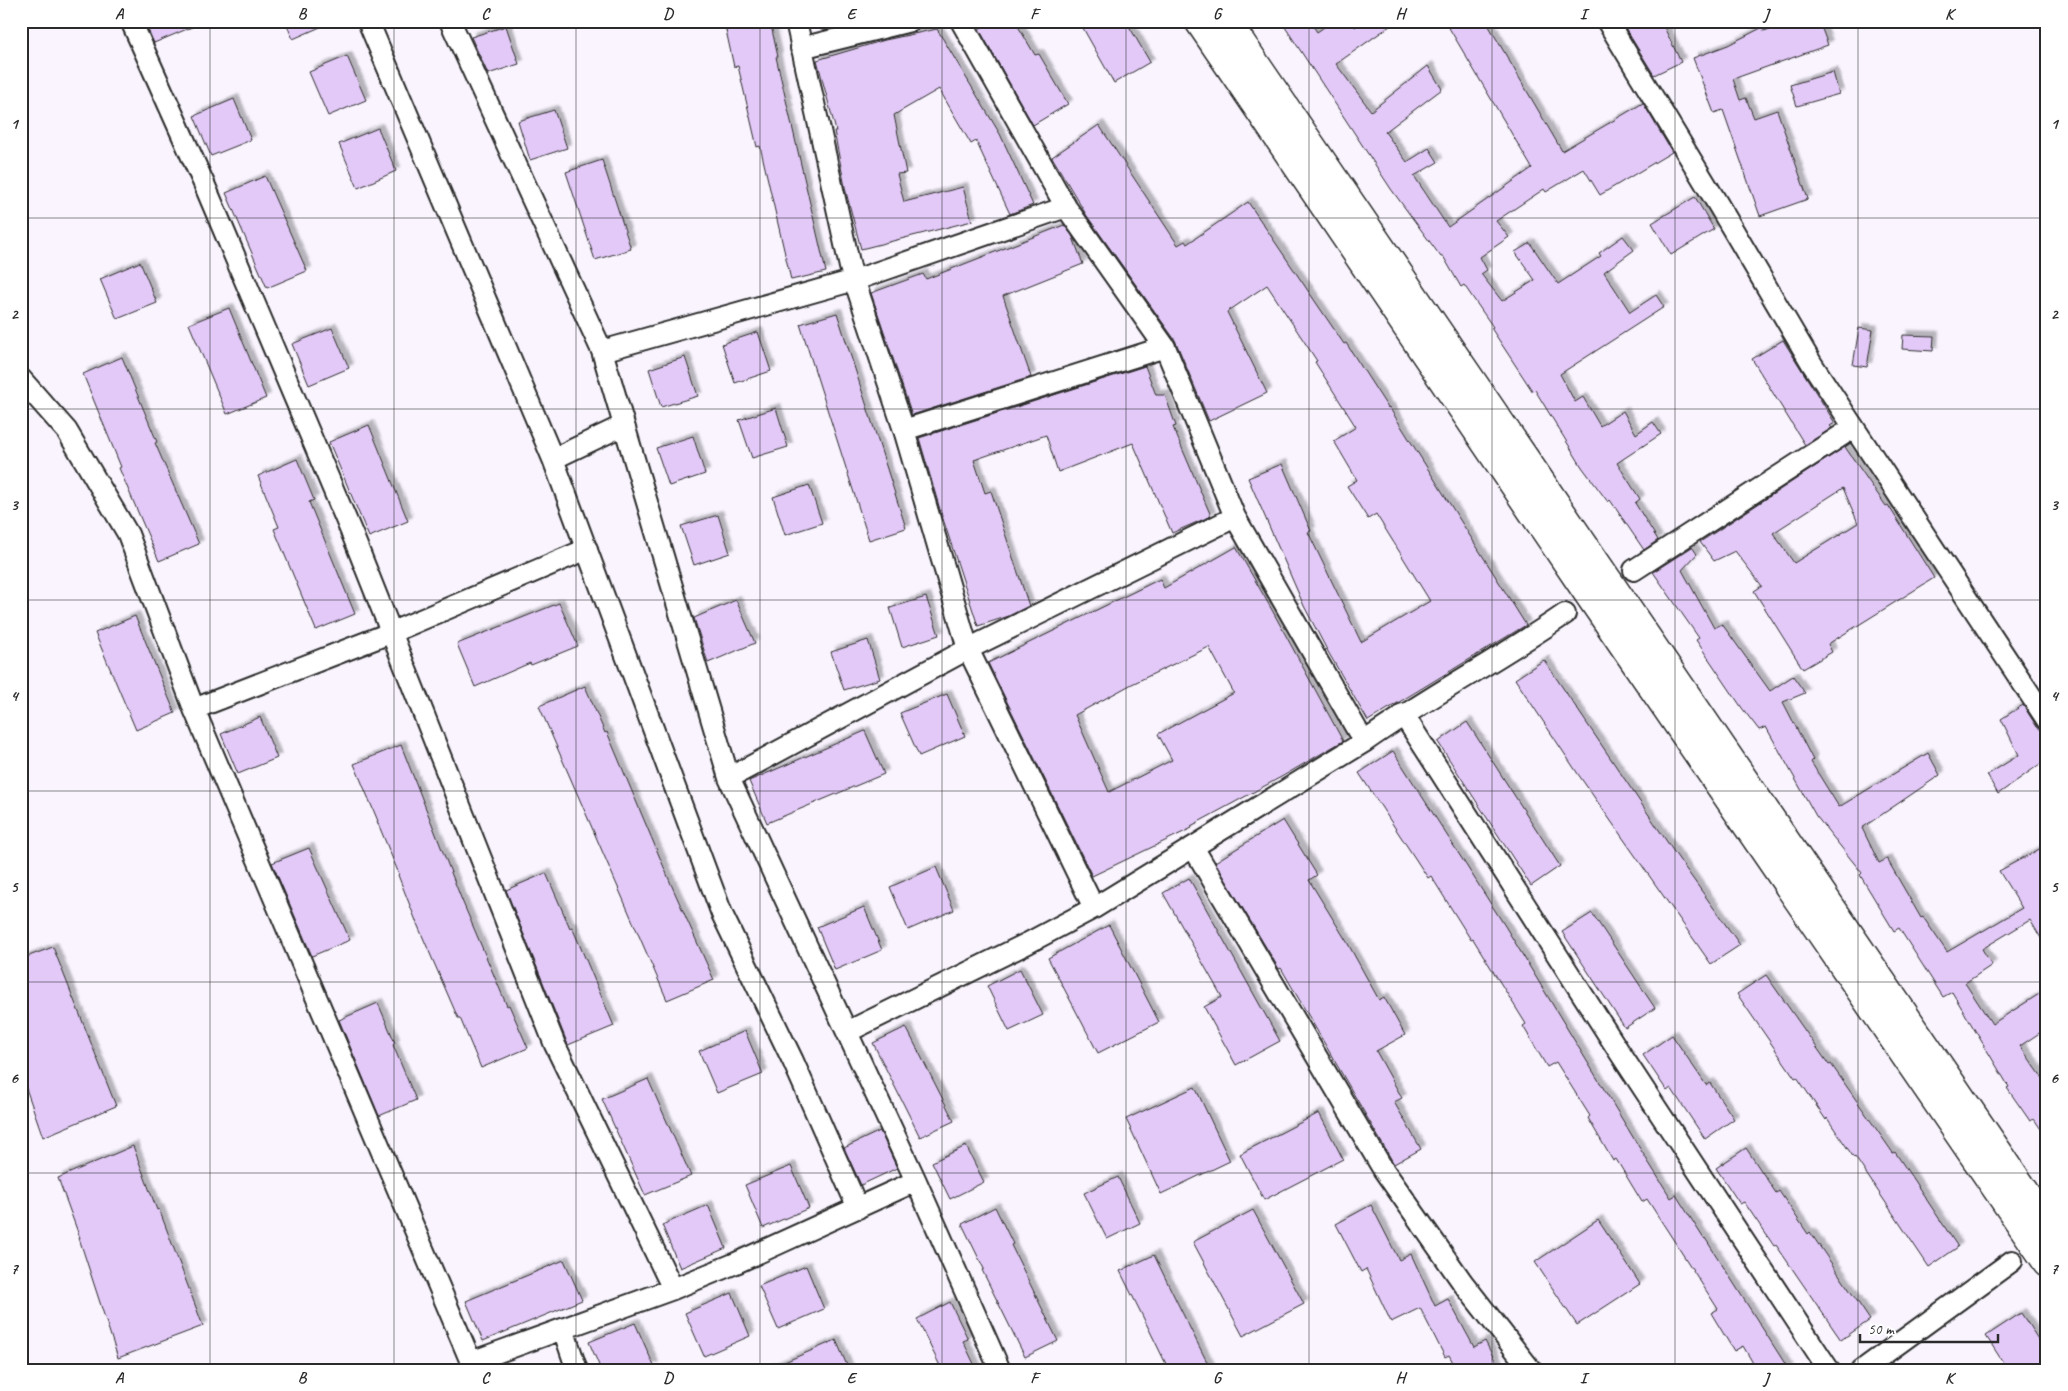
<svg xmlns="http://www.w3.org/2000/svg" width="2068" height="1391" viewBox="0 0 2068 1391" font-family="Caveat,sans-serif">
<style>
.building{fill:#e3c9f8;stroke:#2b2b2b;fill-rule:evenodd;filter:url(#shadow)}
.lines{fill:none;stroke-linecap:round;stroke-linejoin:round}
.minor-casing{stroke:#2b2b2b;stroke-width:24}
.secondary-casing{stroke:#2b2b2b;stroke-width:31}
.minor{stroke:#fff;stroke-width:20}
.secondary{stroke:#fff;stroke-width:28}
.grid{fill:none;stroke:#2b2b2b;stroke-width:1;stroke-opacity:0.55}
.neatline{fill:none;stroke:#2b2b2b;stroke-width:2}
.grid-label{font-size:16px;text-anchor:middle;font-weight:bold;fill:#2b2b2b}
</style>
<defs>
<filter id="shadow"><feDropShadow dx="4.5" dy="-4.5" stdDeviation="1" flood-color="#0004"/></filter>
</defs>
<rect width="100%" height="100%" fill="#f9f4fe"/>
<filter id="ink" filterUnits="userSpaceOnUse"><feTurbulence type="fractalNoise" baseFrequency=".02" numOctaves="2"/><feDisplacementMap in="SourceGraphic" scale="10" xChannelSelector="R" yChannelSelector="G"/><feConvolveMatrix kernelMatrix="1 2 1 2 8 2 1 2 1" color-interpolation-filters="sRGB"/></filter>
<g filter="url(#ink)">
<path class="building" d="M144,21H206L154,43Z
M285,21H334L293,39Z
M724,21H770L778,57H776L826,272L791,280L760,146L757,147L738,66L734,67Z
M993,21H1015L1035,55L1039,54L1068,104L1033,125L979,29Z
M1079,21H1126L1150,62L1114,83Z
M1281,21H1310L1317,32L1333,21H1351L1355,27L1363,21H1397L1336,64L1371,111L1428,66L1442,89L1385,132L1407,162L1429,148L1438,162L1414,176L1448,227L1532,168L1445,21H1486L1562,151L1643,103L1672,152L1600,195L1584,169L1546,192L1544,189L1496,221L1509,237L1480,257L1487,270L1481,274L1502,301L1535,280L1515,252L1530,243L1558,284L1601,256L1599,253L1623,236L1634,250L1604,272L1630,312L1656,295L1664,307L1560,374L1575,402L1583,397L1600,426L1623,411L1636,434L1653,422L1661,434L1617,463L1640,499L1635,503L1658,540L1644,550L1610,500L1608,502L1582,467L1535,390L1533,392L1491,328L1493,327L1464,285L1461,287L1443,256L1441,257L1391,189Z
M1621,21H1661L1681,62L1654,75Z
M1793,21H1819L1828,45L1733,79L1740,100L1746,98L1754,118L1777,110L1808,199L1760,216L1723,110L1714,113L1693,58L1728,45L1763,27L1764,31Z
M506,26L519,64L488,74L471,37Z
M937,29L1000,134L1033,205L1010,214L976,141L971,144L939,89L894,115L906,173L897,174L904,202L963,187L972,221L861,249L846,192L834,131H836L817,60L885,40Z
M347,56L366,100L328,116L309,72Z
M1833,72L1839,94L1797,106L1790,85Z
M234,99L251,140L211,156L194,116Z
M554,110L567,148L530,160L518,121Z
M1099,125L1178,245L1185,241L1187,244L1248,202L1344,344L1346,343L1388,408L1389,407L1526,625L1368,721L1327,650L1304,606L1248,478L1282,464L1311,531L1308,532L1361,642L1430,601L1376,514L1368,519L1347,486L1357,480L1334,441L1356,427L1315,362L1317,361L1267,285L1227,312L1267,393L1209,421L1175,340L1087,216L1052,157Z
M378,128L396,171L358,188L339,144Z
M602,160L631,249L595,260L566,172Z
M265,176L307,271L267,288L226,193Z
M1695,197L1714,229L1671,255L1652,223Z
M1064,225L1072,235L1083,264L1003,296L1031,377L912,415L871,293L923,274L926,279Z
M140,262L157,303L117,319L100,279Z
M229,308L266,398L227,414L189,324Z
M837,313L906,528L869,540L800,324Z
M332,328L349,368L309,385L292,344Z
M1859,328L1873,330L1867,367L1853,365Z
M758,332L771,371L735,383L722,344Z
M1903,335L1934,336L1933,351L1902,349Z
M1783,340L1835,423L1830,426L1832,428L1805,445L1752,359Z
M122,357L157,442L155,443L199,544L159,561L119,468L121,467L83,374Z
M685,357L698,396L661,407L649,369Z
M1145,366L1156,395H1165L1176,426L1173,427L1211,516L1172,533L1133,443L1058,472L1046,435L974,460L985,493L991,491L1029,606L1009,616L978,626L941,513L919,438Z
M776,408L788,447L752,458L739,420Z
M369,425L408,521L369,537L329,442Z
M693,436L705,474L669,486L656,448Z
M1845,447L1886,506L1888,505L1934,578L1828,644L1832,652L1803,669L1754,591L1762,586L1735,551L1714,561L1700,542ZM1843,488L1858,523L1794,563L1773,533Z
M297,459L314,500L309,502L355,614L316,630L274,529L279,527L258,476Z
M809,485L822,523L785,535L773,497Z
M718,515L730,553L694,565L681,526Z
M1236,547L1272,610L1343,741L1283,776L1191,826L1192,828L1092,876L988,663L1160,579L1164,588ZM1209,647L1234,693L1158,734L1172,760L1109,792L1075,715L1132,684Z
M1692,547L1697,554L1682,570L1714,628L1722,624L1770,691L1793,676L1805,693L1783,702L1813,760L1811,762L1839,807L1928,753L1940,775L1862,828L1879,863L1887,859L1921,918L1923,917L1947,952L2022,908L1999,871L2047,845V948L2030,920L1982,949L1992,965L1965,983L1992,1024L2047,989V1028L2020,1046L2047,1084V1138L2034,1119L2030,1121L2007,1088L2009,1087L1952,992L1943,997L1899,928L1894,931L1860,875L1862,873L1816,816L1766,727L1759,730L1742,708L1696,640L1699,638L1653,572Z
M926,597L939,635L902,647L890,608Z
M736,600L755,643L708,663L694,618Z
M559,603L578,646L531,665L530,663L475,687L457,644Z
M135,616L175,713L136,730L95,633Z
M868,640L880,679L844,690L831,652Z
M1544,660L1676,855L1740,945L1711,964L1578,774L1515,679Z
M585,686L605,733L607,732L671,884L714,980L667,1000L539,706Z
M947,694L965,736L919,756L900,713Z
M2023,705L2037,727L2047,732V759L1998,794L1987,775L2019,755L2001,719Z
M260,717L277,758L238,774L221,734Z
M1467,722L1560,866L1531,886L1438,742Z
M865,731L884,774L767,823L749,781Z
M401,745L461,898L507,1006L509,1005L528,1048L481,1068L460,1018H458L418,926L398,875L399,874L377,821H378L354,764Z
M1393,751L1505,926L1642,1152L1671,1198L1676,1195L1704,1239L1705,1238L1789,1370H1757L1743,1346L1734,1351L1711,1313L1718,1309L1647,1199L1642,1202L1616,1159L1613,1161L1588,1118L1590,1116L1556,1062L1547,1067L1523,1026L1526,1024L1473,939L1471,940L1431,876L1428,878L1359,773Z
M1283,820L1317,875L1309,880L1347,942L1379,1000L1384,997L1405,1035L1376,1051L1402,1098L1394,1102L1421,1149L1394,1164L1281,968L1279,969L1215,862Z
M309,848L350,940L312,956L272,863Z
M936,867L954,910L908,930L890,887Z
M546,873L570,928L572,927L614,1026L568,1045L506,890Z
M1189,878L1280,1041L1236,1065L1204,1007L1222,997L1163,893Z
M864,907L882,950L835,970L817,927Z
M1592,913L1655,1008L1625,1028L1562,932Z
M1109,925L1159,1022L1098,1053L1048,958Z
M53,947L116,1106L43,1137L21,1074V959Z
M1020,969L1043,1015L1009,1031L987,986Z
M1766,975L1829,1065L1831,1064L1893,1153L1895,1152L1958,1247L1929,1267L1855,1157L1854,1158L1827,1118L1826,1120L1797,1077L1795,1078L1737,994Z
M378,1003L395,1043L393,1045L416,1100L379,1116L339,1020Z
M906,1027L954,1121L920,1137L873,1043Z
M745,1031L763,1074L717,1093L699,1051Z
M1672,1035L1706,1085L1710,1083L1734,1119L1705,1139L1671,1088L1667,1091L1643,1055Z
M648,1079L691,1176L645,1195L602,1099Z
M1195,1087L1230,1161L1161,1194L1126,1119Z
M1319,1113L1343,1159L1264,1200L1240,1154Z
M880,1131L897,1168L861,1185L844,1148Z
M133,1146L157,1210L159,1209L203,1326L118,1358L79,1238H80L58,1178Z
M966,1146L984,1182L950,1199L932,1162Z
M1746,1148L1776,1193L1779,1191L1808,1234L1810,1232L1870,1320L1841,1340L1776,1245L1774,1246L1744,1202L1740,1204L1716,1168Z
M791,1166L809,1208L763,1228L745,1185Z
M1118,1177L1140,1223L1107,1239L1084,1193Z
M708,1205L726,1248L680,1268L662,1225Z
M1371,1205L1399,1260L1411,1254L1435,1306L1448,1299L1474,1347L1485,1341L1500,1370H1457L1449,1355L1445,1357L1420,1308L1391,1322L1366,1269L1361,1272L1336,1224Z
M995,1207L1013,1244L1011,1245L1058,1341L1025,1357L982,1270L984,1269L962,1224Z
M1253,1210L1304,1304L1243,1336L1193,1242Z
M1598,1220L1640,1284L1577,1325L1535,1262Z
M1154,1255L1178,1304L1211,1370H1169L1143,1317L1120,1271Z
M564,1260L582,1300L483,1341L466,1301Z
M806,1266L824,1309L778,1329L759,1286Z
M732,1293L750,1336L704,1356L685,1313Z
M950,1302L968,1339L963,1341L977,1370H942L917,1319Z
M2021,1313L2047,1353V1370H2008L1986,1336Z
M635,1323L654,1366L644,1370H601L589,1342Z
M836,1340L849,1370H766Z"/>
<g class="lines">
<g class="minor-casing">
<path id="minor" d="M131,21L205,186L353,536L555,1045L673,1289
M368,21L553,459L722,914L793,1061L858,1208
M796,21L850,267L904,430L968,649L1094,908
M961,21L1066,207L1165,347L1235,517L1364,742
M1607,21L1719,206L1812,364L2047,720
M801,48L910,21
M602,351L855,280L1066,207
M21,379L67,431L128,534L194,709L471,1362L673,1289L736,1263L916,1181L729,778L602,351L450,21
M904,430L1165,347
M553,459L622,426
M1634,570L1853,428
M194,709L390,633L587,549
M1403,714L1620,1053L1829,1370
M729,778L968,649L1235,517
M1193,847L1383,1169L1463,1283L1531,1370
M847,1032L1028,943L1094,908L1364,742C1429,696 1500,659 1565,614
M916,1181L1000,1370
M563,1329L577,1370
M1862,1370L2012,1261"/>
</g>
<g class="secondary-casing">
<path id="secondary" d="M1199,21L1596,605L2047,1262
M1226,21L2047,1224"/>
</g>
<use href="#minor" class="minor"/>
<use href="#secondary" class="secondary"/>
</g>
</g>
<path class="grid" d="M210,21V1370M394,21V1370M576,21V1370M760,21V1370M942,21V1370M1126,21V1370M1309,21V1370M1492,21V1370M1675,21V1370M1858,21V1370M21,218H2047M21,409H2047M21,600H2047M21,791H2047M21,982H2047M21,1173H2047"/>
<rect width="2068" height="1391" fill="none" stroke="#fff" stroke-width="55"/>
<path d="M1860 1334v8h138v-8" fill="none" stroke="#2b2b2b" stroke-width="2.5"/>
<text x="1868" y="1334" font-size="15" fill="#2b2b2b" stroke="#ffffff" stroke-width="4" paint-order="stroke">50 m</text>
<rect x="28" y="28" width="2012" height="1336" class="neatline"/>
<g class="grid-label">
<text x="119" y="19">A</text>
<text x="302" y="19">B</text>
<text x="485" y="19">C</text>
<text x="668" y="19">D</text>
<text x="851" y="19">E</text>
<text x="1034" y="19">F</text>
<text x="1217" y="19">G</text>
<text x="1400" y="19">H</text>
<text x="1583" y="19">I</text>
<text x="1766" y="19">J</text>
<text x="1949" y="19">K</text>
<text x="14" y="129">1</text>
<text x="2054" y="129">1</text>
<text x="14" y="319">2</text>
<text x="2054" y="319">2</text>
<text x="14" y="510">3</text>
<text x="2054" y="510">3</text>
<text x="14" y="701">4</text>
<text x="2054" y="701">4</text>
<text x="14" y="892">5</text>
<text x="2054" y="892">5</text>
<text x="14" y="1083">6</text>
<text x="2054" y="1083">6</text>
<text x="14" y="1274">7</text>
<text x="2054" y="1274">7</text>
<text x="119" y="1383">A</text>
<text x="302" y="1383">B</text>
<text x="485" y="1383">C</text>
<text x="668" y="1383">D</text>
<text x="851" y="1383">E</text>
<text x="1034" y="1383">F</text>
<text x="1217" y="1383">G</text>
<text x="1400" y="1383">H</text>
<text x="1583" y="1383">I</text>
<text x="1766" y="1383">J</text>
<text x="1949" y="1383">K</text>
</g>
</svg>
